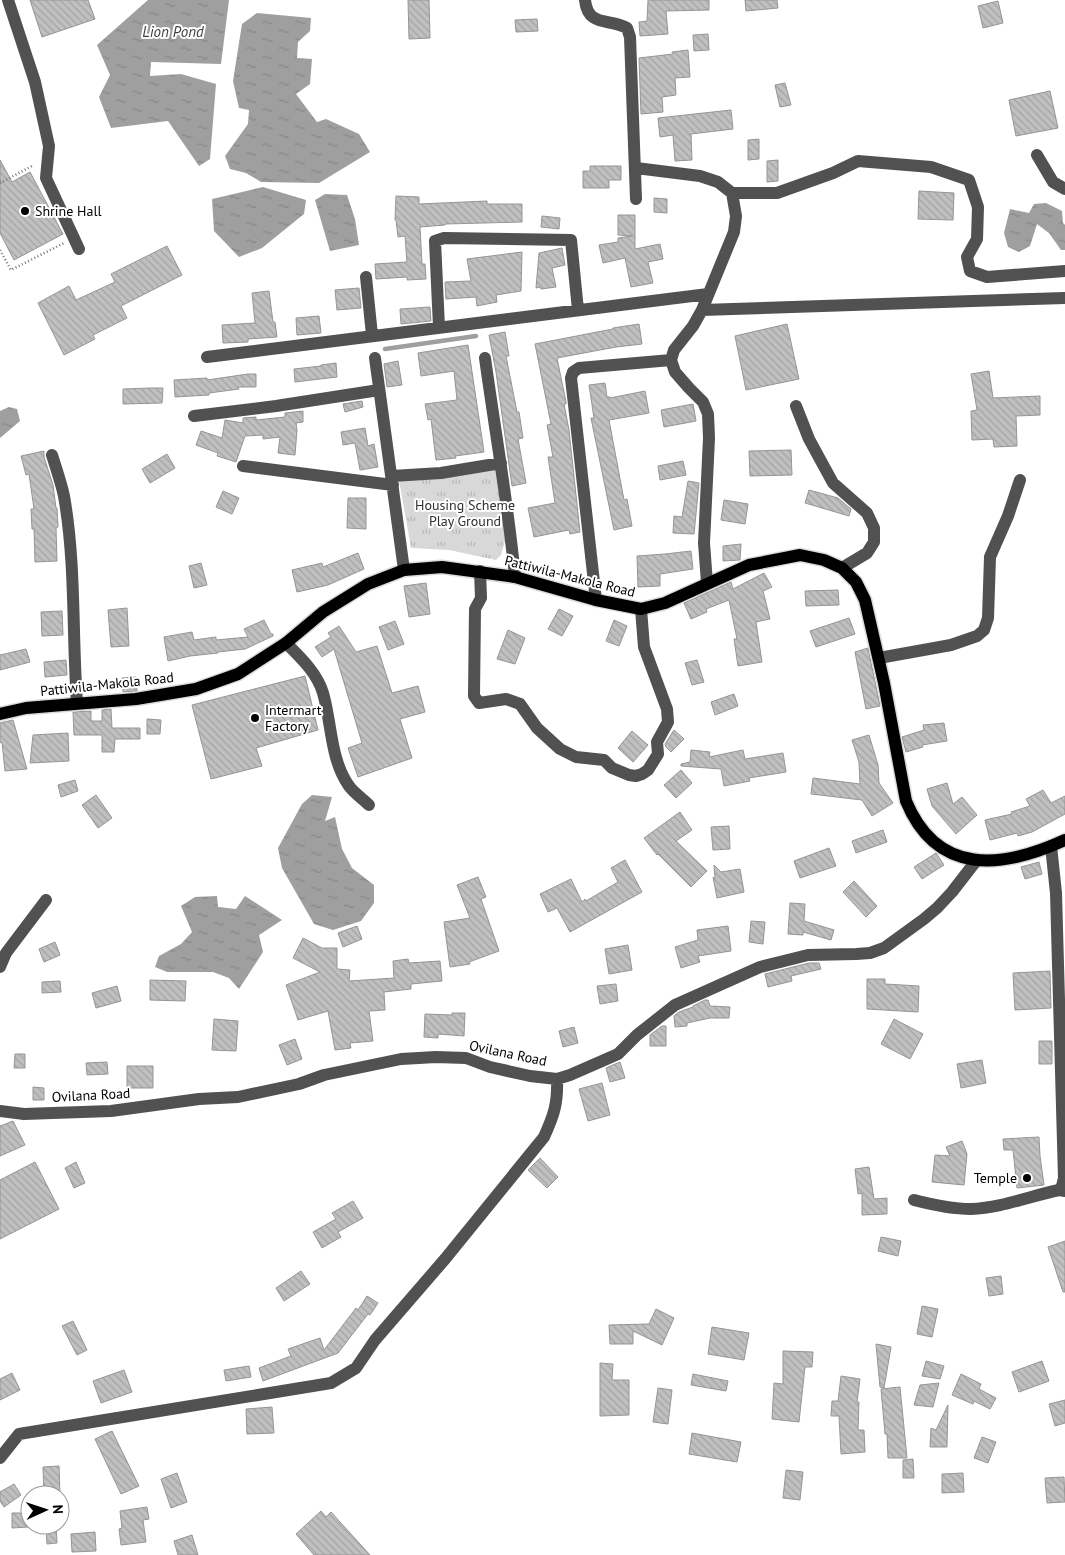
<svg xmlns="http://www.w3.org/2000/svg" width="1065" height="1555" viewBox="0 0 1065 1555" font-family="'PT Sans',sans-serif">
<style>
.park{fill:url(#park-tufts)}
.water{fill:url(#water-ripples)}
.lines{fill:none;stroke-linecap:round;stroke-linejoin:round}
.stream{stroke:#9f9f9f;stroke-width:4.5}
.building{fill:url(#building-back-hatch);stroke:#959595}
.major-casing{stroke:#dbdbdb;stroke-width:15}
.path{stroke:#737373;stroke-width:2.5;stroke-dasharray:1 2.5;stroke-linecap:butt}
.minor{stroke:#515151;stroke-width:12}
.major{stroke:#000;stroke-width:12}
.poi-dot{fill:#000;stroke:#fff;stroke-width:2}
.labels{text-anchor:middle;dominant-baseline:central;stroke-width:4;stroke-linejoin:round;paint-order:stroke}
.poi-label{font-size:14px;fill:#000;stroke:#fff;text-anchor:start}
.park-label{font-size:14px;fill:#2f2f2f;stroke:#fff}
.street-label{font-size:14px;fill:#000;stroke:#fff}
.water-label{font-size:15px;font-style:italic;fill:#404040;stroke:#fff}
</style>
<defs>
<pattern id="park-tufts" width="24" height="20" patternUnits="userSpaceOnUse" patternTransform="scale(1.25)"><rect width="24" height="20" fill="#d8d8d8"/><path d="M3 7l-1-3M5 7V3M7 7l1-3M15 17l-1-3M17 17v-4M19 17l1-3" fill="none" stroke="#b8b8b8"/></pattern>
<pattern id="water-ripples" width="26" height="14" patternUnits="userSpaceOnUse" patternTransform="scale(1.25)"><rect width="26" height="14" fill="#9f9f9f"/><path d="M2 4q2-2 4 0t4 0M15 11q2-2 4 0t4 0" fill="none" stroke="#878787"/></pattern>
<pattern id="building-back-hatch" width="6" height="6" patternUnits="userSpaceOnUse" patternTransform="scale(1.25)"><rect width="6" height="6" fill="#c0c0c0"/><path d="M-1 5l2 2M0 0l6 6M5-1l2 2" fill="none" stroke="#a3a3a3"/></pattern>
</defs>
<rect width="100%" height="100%" fill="#fff"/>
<path class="park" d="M496,470L506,537L501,555L496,560L449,550L411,548L399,480Z"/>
<path class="water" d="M148,0H229L221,64L151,62L150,76L181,74L216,84L210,159L199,166L168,121L111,128L99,97L110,75L97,45Z
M257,13L311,18L310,31L298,42L297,58L312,59L310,84L296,94L317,122L326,119L359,134L370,152L319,183L261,182L246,173L230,169L225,156L248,124L249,110L239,108L233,81L242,24Z
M263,187L306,200L304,214L262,248L239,257L214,231L212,199Z
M325,194L347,195L355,219L359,245L330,251L315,200Z
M1046,203L1062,211L1063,223L1065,225V250H1061L1049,233L1037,224L1030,246L1019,252L1008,247L1004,233L1010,209L1029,213L1034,204Z
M9,407L17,409L20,421L0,438V411Z
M312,795L332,797L325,821L335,817L342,849L352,868L374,885V903L361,921L333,930L314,924L282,868L278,848L302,804Z
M217,896L218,907L236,909L245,896L282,920L259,935L263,952L239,989L229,978L213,972H167L155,967L159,956L181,944L192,932L181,906L195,897Z"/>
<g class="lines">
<path class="stream" d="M385,349L476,336"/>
</g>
<path class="building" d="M30,0H88L95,19L42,37Z
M408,0H429L430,38L409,39Z
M648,0H709V10L666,11L668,34L640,36L639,22L647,21Z
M745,0H777L778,8L746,11Z
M998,1L1003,23L983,28L978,6Z
M537,19L538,31L516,32L515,20Z
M708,34L709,50L694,51L693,35Z
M688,50L690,77L675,78L676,95L662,97L663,112L641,114L639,58L673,54L672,52Z
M785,83L791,105L780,107L775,85Z
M1050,91L1058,128L1016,136L1009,100Z
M731,110L733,129L691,134L692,160L675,161L673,135L660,137L658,118Z
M759,139V159L748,160V140Z
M0,160L12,182L30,172L63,234L14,260L0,233Z
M778,160V181L767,182V161Z
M590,166H621V180H609V188H583V171H590Z
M919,191L954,193L953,220L918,219Z
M396,196L419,197V204L487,201V204H522V222L445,224V225L420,227L422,264H425L426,279L407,280V277L376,279L375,264L407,262L405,236L398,237L396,220H395Z
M654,198L667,199V213L654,212Z
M618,215H635V249L660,244L663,259L648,262L653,283L631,287L625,258L603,263L599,245L618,242V238L632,236L618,235Z
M542,216L560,218L559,229L541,227Z
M167,246L182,275L121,306L127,318L93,335L95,339L64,355L38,303L69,286L76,300L115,282L111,274Z
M562,248L565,265L552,268L556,287L541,289L540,287L536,288L539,253Z
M522,252L521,291L496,295L497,302L477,306L476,297L446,299L445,282L471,281L467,259Z
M359,288L361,308L337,310L335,290Z
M269,291L273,322H275L277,337L248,339V342L223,343L222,325L255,323L252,293Z
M430,307L431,321L401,324L400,309Z
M319,316L321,333L297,335L296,318Z
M639,324L642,344L616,347L557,358L566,402V404H564L569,430L580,532L570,534L569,530L534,537L528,508L555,503L548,457H553L547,425L551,424L535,344L613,329V328Z
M787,324L799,379L746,390L735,336Z
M505,332L509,356H506L517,412H519L523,438L518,439L526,483L512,486L496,372L489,335Z
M468,345L484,452L455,456L456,458L436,460L431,419L428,420L425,404L457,400L454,371L421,376L418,353Z
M398,361L402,385L387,387L384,364Z
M336,363L337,377L295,382L294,369L321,366V365Z
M989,371L993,398L1040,396V415L1016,416L1017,446L994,447L993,439L972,440L971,411L977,410L971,374Z
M248,374H256V387H238L239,389L209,393V395L175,397L174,380L207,378V380Z
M605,383L607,397H610V398L645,391L649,413L609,420L624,500L627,499L632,526L614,530L591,418H594L589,385Z
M150,388H163L162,403L123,404V389Z
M362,401L363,407L345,412L343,404Z
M693,404L696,421L664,427L661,410Z
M303,411V422L296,423L297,430L295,455L278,453L280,437L263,439V435L245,436L236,462L217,456L218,453L196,445L201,431L222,438L225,420L243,423V418L256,417V420L285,417V413Z
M365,428L368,446L374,444L378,467L360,470L355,443L343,445L341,432Z
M791,450L792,475L750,476L749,451Z
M44,451V457L53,485L56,508H57L58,527L56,528L57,561L35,562L34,529H32L31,509H34L29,474L26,475L21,456Z
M167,454L175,468L150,483L142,469Z
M683,461L686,475L660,480L658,466Z
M688,481L699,483L694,534L673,533L674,516L682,517Z
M809,490L838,498L851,509L849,516L805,503Z
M223,491L239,498L232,514L216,507Z
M348,498H366V529L347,528Z
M724,500L748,504L745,524L721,520Z
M741,544L740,560L723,561V546Z
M691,551L693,569L660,574V586L638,587L637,556L665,554Z
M358,553L364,569L328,585L297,592L292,570L322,563L323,567Z
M201,563L207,585L194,588L189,566Z
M764,573L772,587L763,591L770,619L756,622L762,662L738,666L734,639H737L729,600L706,609L707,612L691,619L684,603L731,582L733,589Z
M426,583L430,614L409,617L404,586Z
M838,590L839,605L806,606L805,591Z
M127,608L129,646L111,647L108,610Z
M559,609L573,616L562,636L548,629Z
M62,611L63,635L42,636L41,612Z
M849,618L855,634L816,647L810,631Z
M264,620L271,634H273V636L245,649L218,652V653L190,656L168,661L164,637L192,632L194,640L216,637V640L248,637L244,629Z
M614,620L627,626L619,646L606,641Z
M395,621L404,644L388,650L379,627Z
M339,626L356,652L377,646L392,693L418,686L425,712L400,719L412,758L358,777L348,748L362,743L334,649L322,657L315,647L331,637L328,633Z
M508,630L525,638L515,664L497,659Z
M868,648L880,706L866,709L855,652Z
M26,649L30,662L0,670V655Z
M66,660L67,675L45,677L44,662Z
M697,660L704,682L692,685L685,663Z
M305,676L318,730L256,748L262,766L211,779L192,705Z
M136,677L137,691L123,692L122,678Z
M734,694L738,706L715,715L711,702Z
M111,709L112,728H140V739H115L114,752H102V735H74L73,712L91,711V721H102V710Z
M147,719L161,720L160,734H147Z
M13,720L27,769L5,771L2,742L0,743V723Z
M944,723L947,741L922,745L923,747L906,752L902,737L924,730L923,725Z
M674,730L684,739L671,752L666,747L665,744Z
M632,731L648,745L633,762L618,748Z
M68,733L69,761L30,763L33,735Z
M869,735L878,765L879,783L893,803L872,816L862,800L811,794L813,778L860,784L859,762L852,740Z
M691,750L710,752L709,757L743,750L745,759L783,753L786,772L749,778L750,781L724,786L721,769L681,766V764L690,762Z
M681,770L692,783L676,798L664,785Z
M75,780L78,791L61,797L58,785Z
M947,783L953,804L962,797L977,815L956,834L932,806L927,789Z
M1043,790L1051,803L1065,796V814L1032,832L1018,836L1017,833L990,840L985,820L1012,814L1011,812L1030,806L1026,799Z
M96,795L112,818L98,828L82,805Z
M680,812L692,830L676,841L707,871L691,887L658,854L657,855L644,838Z
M729,826L730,849L713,850L711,827Z
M883,830L887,842L856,853L852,841Z
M829,848L836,866L800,878L794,861Z
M936,853L944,865L922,879L914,867Z
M625,860L642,892L570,932L557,908L548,912L540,894L571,879L582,902L585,899L586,901L618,882L611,868Z
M1039,862L1042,874L1025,879L1021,867Z
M714,865L721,872L740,869L744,892L717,898L713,877L715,879Z
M478,877L486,897L481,899L499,951L469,962L470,964L450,967L444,922L470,918L457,885Z
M854,881L877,906L866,917L843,892Z
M790,903L805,904L804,921L834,930L831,940L803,932V935L788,934Z
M751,921L765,922L763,944L749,942Z
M357,926L362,939L343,947L338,933Z
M728,926L731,951L698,956L700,962L681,968L675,947L698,940L697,930Z
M303,938L322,948H337V969L350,970L349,981L394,978L393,961L408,959L409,963L440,961L442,981L411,984V989L384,992L385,1010L369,1011L373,1041L350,1043L351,1048L335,1050L328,1011L298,1020L286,985L320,972L293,958Z
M55,942L60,955L44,962L39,949Z
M628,945L632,970L609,974L605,949Z
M809,963H819L821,969L791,976L792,981L768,987L765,974Z
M1050,971L1051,1008L1015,1010L1013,973Z
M867,979H885V984L919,986L918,1012L867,1009Z
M150,980L186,981L185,1001L150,1000Z
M60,981L61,992L42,993V982Z
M616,984L618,1001L600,1004L597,986Z
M117,986L121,1001L96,1008L92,993Z
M705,1000H708L710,1006L730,1007L729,1018H710L687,1023V1026L675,1027L674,1016L679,1012L693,1007V1006Z
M452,1013H465L464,1036L438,1034V1038L424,1037L425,1014L452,1015Z
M214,1019L238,1021L236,1051L212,1050Z
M894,1019L923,1034L910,1059L881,1044Z
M662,1026H666V1046H650V1035Z
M574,1027L578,1043L563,1047L559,1031Z
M295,1039L302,1059L287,1065L279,1045Z
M1039,1041H1052V1064H1039Z
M15,1054H25V1068H14Z
M982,1060L986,1083L961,1088L957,1064Z
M107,1062L108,1074L87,1075L86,1063Z
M620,1062L625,1078L610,1082L606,1068Z
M127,1066H153V1088H127Z
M602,1083L610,1115L588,1121L579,1089Z
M33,1087L44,1088V1100H33Z
M13,1121L25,1145L0,1156V1126Z
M1039,1137L1040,1156L1044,1185L1017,1188L1013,1150H1004L1003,1139Z
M962,1141L967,1154L964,1185L932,1182L935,1155L950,1156L946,1147Z
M540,1158L558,1177L547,1188L528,1170Z
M35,1162L59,1209L0,1239V1180Z
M76,1162L85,1183L74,1188L65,1168Z
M869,1167L874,1199L887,1198V1214L862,1215V1193L858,1194L855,1169Z
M353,1201L363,1218L338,1232L341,1237L322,1248L313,1232L336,1219L332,1213Z
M881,1237L901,1241L898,1256L878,1251Z
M1065,1241V1292H1063L1048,1247Z
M301,1271L310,1284L284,1301L276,1288Z
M1001,1276L1003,1294L989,1296L986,1278Z
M367,1296L378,1303L370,1315L368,1314L338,1353L263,1381L259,1368L291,1356L288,1349L320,1338L324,1350L356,1308L358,1310Z
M922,1306L938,1309L932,1337L917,1334Z
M656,1309L674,1318L662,1345L633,1331V1344H610L609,1325L649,1324Z
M73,1321L87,1350L77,1355L62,1326Z
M712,1327L749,1333L744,1360L708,1354Z
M876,1344L891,1347L884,1388L880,1387Z
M783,1351L813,1352L812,1367H805L799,1422L772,1419L774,1383L783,1384Z
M926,1361L944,1366L940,1379L922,1376Z
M1042,1361L1049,1381L1019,1392L1012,1372Z
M600,1363L613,1364L612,1380H629V1415L600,1416Z
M249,1366L251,1377L226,1381L224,1370Z
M124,1370L132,1392L101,1403L93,1381Z
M12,1373L20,1390L0,1400V1379Z
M693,1374L728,1381L726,1391L691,1385Z
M961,1374L981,1384L979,1389L996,1398L990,1409L974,1401L973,1404L952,1395Z
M841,1376L860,1379L857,1402H859L858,1430H864L865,1452L841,1454L839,1416H831L832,1401H838Z
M939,1383L933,1407L914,1405L920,1385Z
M900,1387L907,1458H888L887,1434H885L881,1389Z
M658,1388L672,1390L668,1424L653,1422Z
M1065,1400V1423L1055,1426L1049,1404Z
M948,1405L947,1447H930L931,1428L936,1430Z
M272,1407L274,1433L247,1434L246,1409Z
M112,1431L139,1486L121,1494L95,1439Z
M692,1433L741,1442L737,1462L689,1454Z
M982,1437L996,1442L988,1463L974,1458Z
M913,1459L914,1478H903V1460Z
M59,1466L60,1495H44L43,1467Z
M786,1470L803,1472L800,1500L783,1498Z
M177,1473L187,1502L171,1508L161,1479Z
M963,1473L964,1492L942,1493V1474Z
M1064,1477L1065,1502L1047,1503L1045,1478Z
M14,1484L21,1495L4,1507L0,1501V1492Z
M147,1507L149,1519L143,1520L146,1542L121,1545L119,1529L122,1528L120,1511Z
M321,1511L326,1517L331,1512L370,1555H314L296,1534Z
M12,1513H28V1527L12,1528Z
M46,1525H56L57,1543L47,1544Z
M95,1532L96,1551L72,1552L71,1534Z
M192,1535L198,1555H178L174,1541Z"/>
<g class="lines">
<g class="major-casing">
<path id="major" d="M0,714L26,708L136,699L196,689L238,674L286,643L323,612L368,584L404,570L442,567L515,577L596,600L641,609L665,603L749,565L800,555L824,560L842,568L856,582L865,600L884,683L906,801C937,876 1002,869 1065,840"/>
</g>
<path class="path" d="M0,183L34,165
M0,250L11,270L64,243"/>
<path class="minor" d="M8,0L35,82L49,146L46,178L79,249
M585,0C588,28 610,18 627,28L630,37L636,199
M1037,155L1053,182L1065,189
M636,168L700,176L718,182L732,193L736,216L734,232L702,310L693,326L674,350L671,360L675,372L689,388L703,402L708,414L709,438L704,543L707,583
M732,193H777L833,173L858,161L931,167L969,180L978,207L977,239L967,257L970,271L987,277L1065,271
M366,277L372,335
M702,310L1065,298
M439,327L435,241L444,238L571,240L578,310
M207,357L708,294
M375,358L404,570
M485,358C495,431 508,503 515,577
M796,406L809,439L833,483L867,513L874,528V542L867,553L842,568
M194,416L276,406L379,390
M52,455C56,468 61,482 64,496C76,564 72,634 77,703
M243,466L393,485
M392,476L441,473L501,463
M480,571L481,598L475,609L474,696L479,703L506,699L520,704L537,728L560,749L576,757L604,760L612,768L629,775L636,776L642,774L648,770L658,754L657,742L668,722L667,709L644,647L641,609
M596,600L571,378L573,372L579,368L671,360
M286,643C301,658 317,673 323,693C332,724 330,759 349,786C354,793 363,799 369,805
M879,658L951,645L977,636L984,630L988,618L990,557L1008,516L1020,480
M1051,846L1056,893L1064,1178L1062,1186L1059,1190
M0,967L6,953L46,900
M0,1111L24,1114L111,1111L199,1099L238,1097L299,1084L324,1075L401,1059L436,1057L466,1058L490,1067L530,1076L557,1079L570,1075L618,1054L637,1035L675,1005L760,967L808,955L856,954L870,953L884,948L924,919L937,908L952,892L976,861
M914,1200C933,1205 952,1209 971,1209C1001,1208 1030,1196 1059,1190L1065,1191
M0,1458L19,1434L331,1383L356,1368L375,1340L445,1259L544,1137C554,1115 558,1103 557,1079"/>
<use href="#major" class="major"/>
</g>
<g class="poi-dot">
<circle cx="25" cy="211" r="5"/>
<circle cx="255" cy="718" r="5"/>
<circle cx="1027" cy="1178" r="5"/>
</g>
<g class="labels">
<g class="poi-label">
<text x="35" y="211">Shrine Hall</text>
<text x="265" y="710">Intermart<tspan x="265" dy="16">Factory</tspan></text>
<text x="1017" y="1178" text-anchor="end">Temple</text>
</g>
<g class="park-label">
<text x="465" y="505">Housing Scheme<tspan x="465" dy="16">Play Ground</tspan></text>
</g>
<g class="street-label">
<text transform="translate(570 576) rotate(14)">Pattiwila-Makola Road</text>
<text transform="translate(107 684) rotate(-6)">Pattiwila-Makola Road</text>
<text transform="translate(508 1053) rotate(12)">Ovilana Road</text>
<text transform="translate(91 1095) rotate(-3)">Ovilana Road</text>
</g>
<g class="water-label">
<text x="173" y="31">Lion Pond</text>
</g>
</g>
<g transform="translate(45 1510) rotate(87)"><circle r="24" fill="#ffffff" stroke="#999999"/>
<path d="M0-4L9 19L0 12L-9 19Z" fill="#000000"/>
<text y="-8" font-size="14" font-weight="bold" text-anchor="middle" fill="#000000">N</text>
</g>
</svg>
